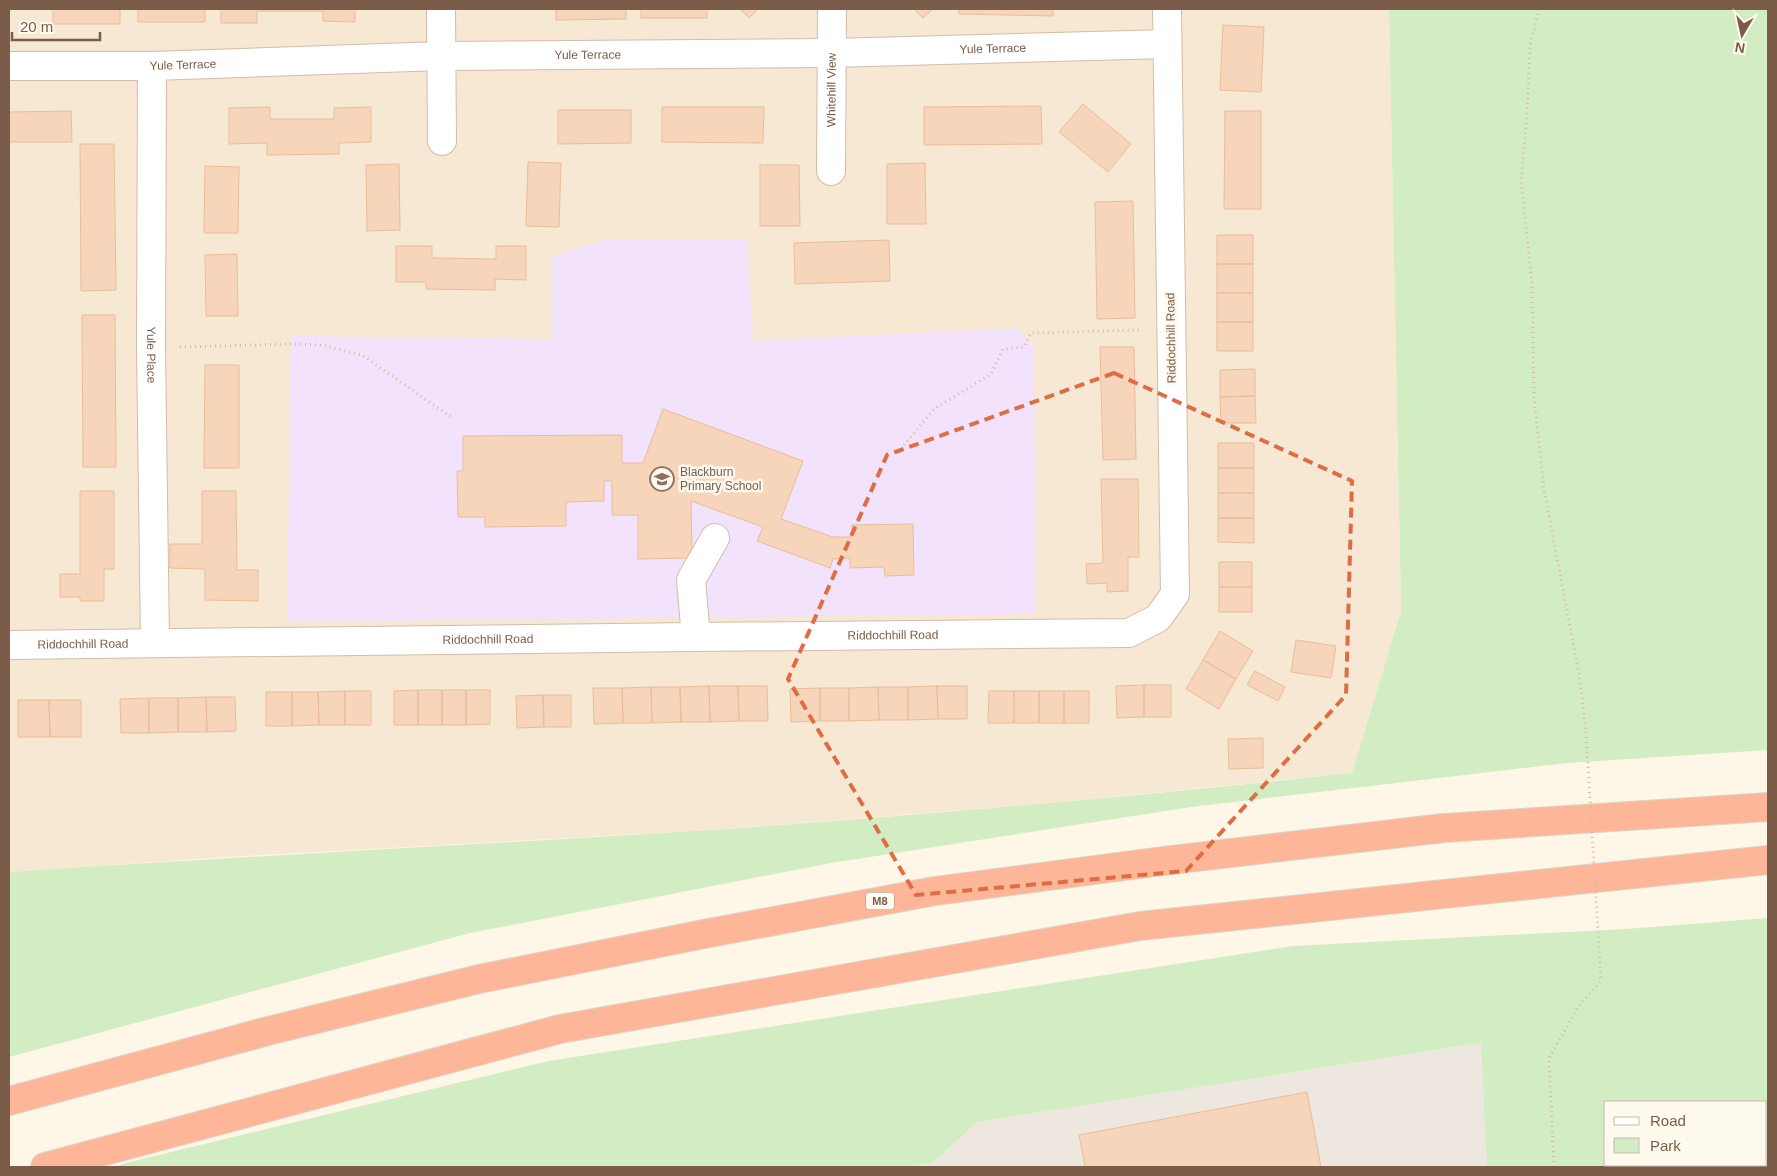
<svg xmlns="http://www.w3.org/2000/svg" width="1777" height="1176" viewBox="0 0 1777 1176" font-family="Helvetica,sans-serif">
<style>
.residential{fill:#f6e8d3}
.industrial{fill:#eee7e0}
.education{fill:#f3e2fb}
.green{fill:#d2edc3;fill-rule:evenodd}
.building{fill:#f6d5bb;stroke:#eabc9a}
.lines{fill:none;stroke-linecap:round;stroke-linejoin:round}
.minor-casing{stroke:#d1bdaa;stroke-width:30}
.highway-casing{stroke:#dcd5cf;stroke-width:30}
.path{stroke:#dbb89e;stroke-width:3;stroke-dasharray:1 4;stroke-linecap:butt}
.minor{stroke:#fff;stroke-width:28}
.highway{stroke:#fdb798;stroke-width:28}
.path-bridge{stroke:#dbb89e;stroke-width:3;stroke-dasharray:1 4;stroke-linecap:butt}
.marked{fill:none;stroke:#df6d43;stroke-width:4;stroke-dasharray:10 6;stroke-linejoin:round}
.labels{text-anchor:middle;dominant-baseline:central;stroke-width:5;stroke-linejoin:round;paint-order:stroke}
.shield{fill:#fff9ee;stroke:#a28b7a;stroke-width:1}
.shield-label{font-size:11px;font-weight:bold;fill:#7a5c48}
.street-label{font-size:12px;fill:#7a5c48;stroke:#fff9ee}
.education-label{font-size:12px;fill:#785e54;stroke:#fff9ee;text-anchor:start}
</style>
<rect width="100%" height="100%" fill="#fef6e6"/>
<path class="residential" d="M9,9H1389L1401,611L1352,773L1029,805L711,830L226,857L9,872Z"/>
<path class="industrial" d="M1482,1043L1487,1167H909L934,1162L977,1122Z"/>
<path class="education" d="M607,239H747L753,341L1017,328L1034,345L1036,614L287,622L291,336L551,339L552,256Z"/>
<path class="green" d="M1389,9H1768V750L1567,763L1191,807L831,863L470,933L9,1057V872C243,856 477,845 711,830C925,815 1139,796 1352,773L1401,611Z
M1768,918V1167H1487L1481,1043L977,1122L934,1162L909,1167H113L130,1162L548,1061L1293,946L1626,929ZM1766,1102V1165H1606V1102Z"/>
<path class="building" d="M53,9H120V24H53Z
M138,9H205V22H138Z
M221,9H355V22L323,21V11H257V23H221Z
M556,9H626V19L556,20Z
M641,9H707V18H641Z
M740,9H758L749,18Z
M914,9H933L923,18Z
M959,9H1053V16L959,14Z
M1223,25L1264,27L1261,92L1220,90Z
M1083,104L1131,144L1108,172L1059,132Z
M1041,106L1042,144L924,145V107Z
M270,107V119H334V108L371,107V142L339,143V154L267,155V143L229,144V108Z
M662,107H764L763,143L662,142Z
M558,110H631V143L558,144Z
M71,111L72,142H9V112Z
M1225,111H1261V209H1224Z
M80,144H114L116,290L81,291Z
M528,162L561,163L559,227L526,226Z
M925,163L926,224H887V164Z
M399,164L400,230L367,231L366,165Z
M760,165H799L800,226H760Z
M205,166L239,167L238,233H204Z
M1133,201L1135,318L1097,319L1095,202Z
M1217,235H1253V264H1217Z
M889,240L890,281L795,284L794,243Z
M396,246H432V258L496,259V246H526V280L495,279V290L426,289V282H396Z
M237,254L238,316H206L205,255Z
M1217,264H1253V293H1217Z
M1217,293H1253V322H1217Z
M82,315H115L116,467H83Z
M1217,322H1253V351H1217Z
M1100,347H1134L1136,459L1103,460Z
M205,365H239V468H204Z
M1255,369V396L1220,397V370Z
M1255,396L1256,423H1221L1220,397Z
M663,409L803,461L781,519L833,537H852V525L913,524L914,575L885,576L884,567L850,568V558L833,559L830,568L757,541L763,527L691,501L692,558L638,559V515H612V481H604V501L566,502V526L485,527V517H458L457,471H463V436L622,435V463H643Z
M1218,443H1254V468H1218Z
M1218,468H1254V493H1218Z
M1101,479H1138L1139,557H1128V591L1107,592V583L1087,584L1086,564L1103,563Z
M80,491H114V569H104V601H80V597H60V574H80Z
M202,491H236L237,570H258V601L205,600V569L170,568V544H202Z
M1218,493H1254V518H1218Z
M1218,518H1254V543L1218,542Z
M1219,562H1252V587H1219Z
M1219,587H1252V612H1219Z
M1220,631L1253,651L1236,679L1203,660Z
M1296,640L1336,646L1331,678L1291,672Z
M1203,660L1236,679L1219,709L1186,689Z
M1255,671L1285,687L1278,701L1247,685Z
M1144,685V717L1117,718L1116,686Z
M1144,685H1171V717H1144Z
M709,686H738L739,721L710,722Z
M709,686L710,722H681L680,687Z
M738,686H767L768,721H739Z
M937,686H967V719H938Z
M937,686L938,719L908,720V687Z
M651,687H680L681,722L652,723Z
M651,687L652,723H623L622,688Z
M878,687H908V720H879Z
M878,687L879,720L849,721V688Z
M593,688H622L623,723L594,724Z
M820,688V721L791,722L790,689Z
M820,688H849V721H820Z
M418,690V725H394V691Z
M418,690H442V725H418Z
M442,690H466V725H442Z
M466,690H490V724L466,725Z
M345,691H371V725H345Z
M345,691V725H319L318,692Z
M989,691H1014V723H988Z
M1014,691H1039V723H1014Z
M1039,691H1064V723H1039Z
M1064,691H1089V723H1064Z
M266,692H292V726H266Z
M292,692H318L319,725L292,726Z
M543,695L544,727L517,728L516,696Z
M543,695H571V727H544Z
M206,697H235L236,731L207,732Z
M206,697L207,732H178V698Z
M149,698V733H121L120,699Z
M149,698H178V732L149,733Z
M18,700H49L50,737H18Z
M49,700H81V737H50Z
M1263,738V768L1229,769L1228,739Z
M1307,1092L1321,1167H1085L1079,1135Z"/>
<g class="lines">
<g class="minor-casing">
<g id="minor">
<path d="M441,9L442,141"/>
<path id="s1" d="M9,66H152L441,56L831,53L1167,44"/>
<path id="s2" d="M152,66L151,348L155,642"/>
<path id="s3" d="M831,171L832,9"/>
<path d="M696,637L691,580L715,538"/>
<path id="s4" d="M9,645L696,637L1129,633L1158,618L1175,594L1167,9"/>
</g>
</g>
<g class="highway-casing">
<path id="highway" d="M9,1101L268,1031L479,979L704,934L935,891L1163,861L1444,828L1768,807
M45,1167L560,1029L1140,926L1768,860"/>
</g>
<path class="path" d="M1539,9L1530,45L1527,115L1521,181L1532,283L1534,398L1544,490L1580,679L1586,732
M180,347L292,344L322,345L362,355L451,417
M904,445L934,409L991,374L1003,349L1024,347L1031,333L1142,330
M1554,1167L1549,1058L1578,1007L1601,981"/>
<use href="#minor" class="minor"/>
<use href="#highway" class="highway"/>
<path class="path-bridge" d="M1586,732L1601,981"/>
</g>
<path class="marked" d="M1114,373L1352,481L1346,695L1186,871L916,895L788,679L887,455Z"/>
<defs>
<g id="school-ring" transform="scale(1.25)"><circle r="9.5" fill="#fff9ee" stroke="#8d6e63" stroke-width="1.5"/><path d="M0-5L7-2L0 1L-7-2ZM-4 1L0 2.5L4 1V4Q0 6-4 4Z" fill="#8d6e63"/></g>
</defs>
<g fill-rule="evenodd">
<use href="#school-ring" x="662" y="479"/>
</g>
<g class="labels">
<rect class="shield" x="866" y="892.5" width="28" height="17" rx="4"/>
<g class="shield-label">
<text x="880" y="901">M8</text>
</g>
<g class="street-label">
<text stroke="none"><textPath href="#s1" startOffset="984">Yule Terrace</textPath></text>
<text stroke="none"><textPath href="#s1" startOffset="579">Yule Terrace</textPath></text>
<text stroke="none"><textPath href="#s1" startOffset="174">Yule Terrace</textPath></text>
<text stroke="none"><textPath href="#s3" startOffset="81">Whitehill View</textPath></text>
<text transform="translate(1171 338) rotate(-91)">Riddochhill Road</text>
<text stroke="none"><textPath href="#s2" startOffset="289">Yule Place</textPath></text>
<text stroke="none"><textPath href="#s4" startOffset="884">Riddochhill Road</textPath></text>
<text stroke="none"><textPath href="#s4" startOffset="479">Riddochhill Road</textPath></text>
<text stroke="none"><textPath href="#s4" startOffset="74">Riddochhill Road</textPath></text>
</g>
<g class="education-label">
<text x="680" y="472">Blackburn<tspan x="680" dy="14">Primary School</tspan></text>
</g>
</g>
<rect width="1777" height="1176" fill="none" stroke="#7a5c48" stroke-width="20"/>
<rect x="1604" y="1101" width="162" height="65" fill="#fff9ee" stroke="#cabaac"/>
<rect x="1614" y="1117" width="25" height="8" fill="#ffffff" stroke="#cabaac"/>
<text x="1650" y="1126" font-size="15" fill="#7a5c48">Road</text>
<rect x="1614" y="1138" width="25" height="15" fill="#d2edc3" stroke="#cabaac"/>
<text x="1650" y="1151" font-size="15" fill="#7a5c48">Park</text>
<g transform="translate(1742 35) rotate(189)" stroke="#fff9ee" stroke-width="4" paint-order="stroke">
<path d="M0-4L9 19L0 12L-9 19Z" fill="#7a5c48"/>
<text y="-8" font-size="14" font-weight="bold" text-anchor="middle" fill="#7a5c48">N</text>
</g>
<path d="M12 32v8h88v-8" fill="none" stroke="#7a5c48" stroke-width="2.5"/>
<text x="20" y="32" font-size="15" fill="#7a5c48" stroke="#fff9ee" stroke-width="4" paint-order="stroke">20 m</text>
</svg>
